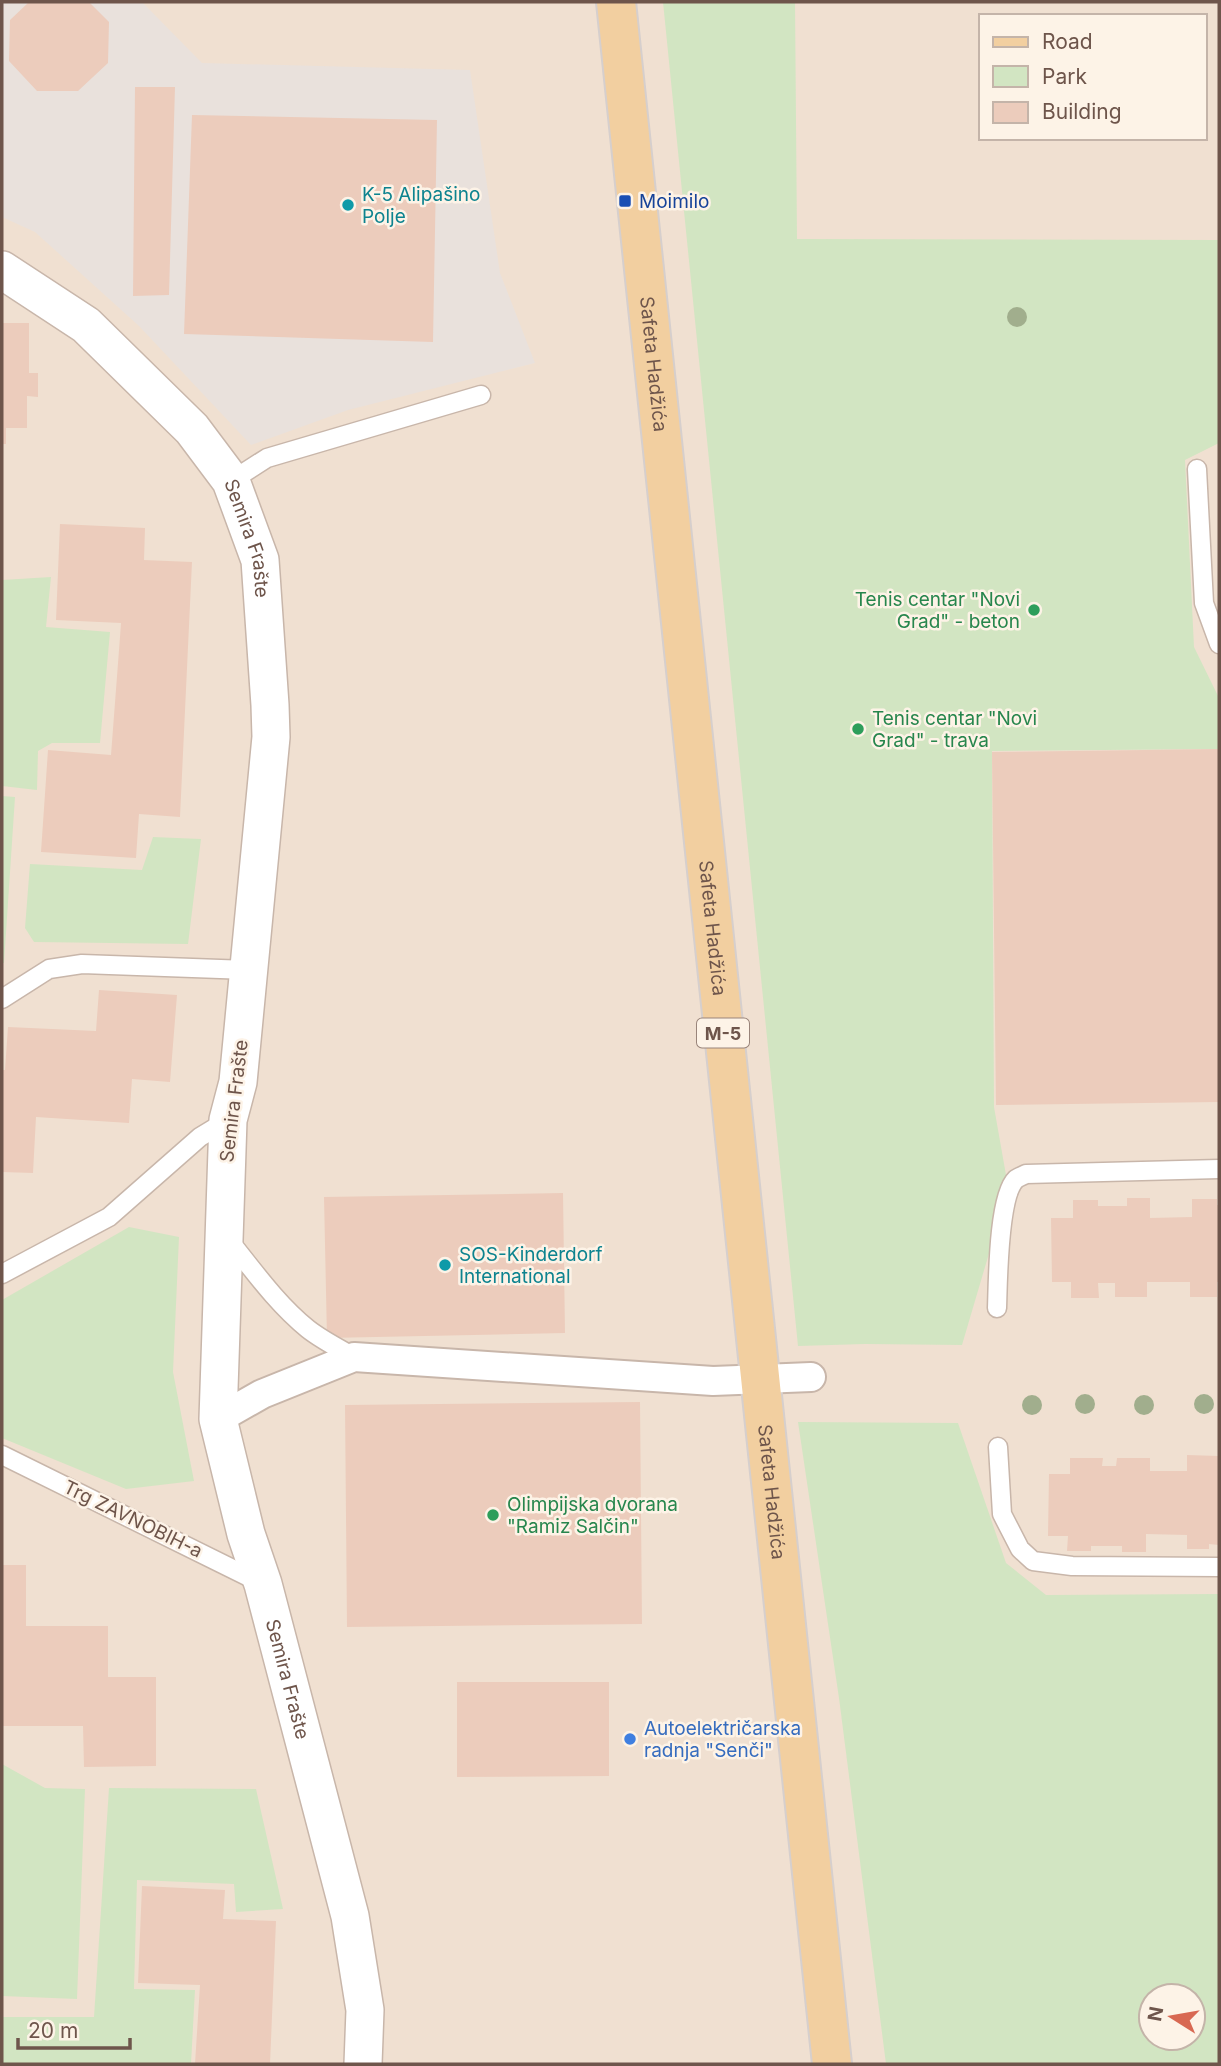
<svg xmlns="http://www.w3.org/2000/svg" width="1221" height="2066" viewBox="0 0 1221 2066" font-family="Inter,sans-serif">
<style>
.residential{fill:#f0e0d1;fill-rule:evenodd}
.industrial{fill:#e9e1dc}
.green{fill:#d2e5c2;fill-rule:evenodd}
.building{fill:#ecccbc}
.lines{fill:none;stroke-linecap:round;stroke-linejoin:round}
.service-casing{stroke:#c8b6aa;stroke-width:21}
.pedestrian-casing{stroke:#c8b6aa;stroke-width:32}
.minor-casing{stroke:#c8b6aa;stroke-width:40}
.primary-casing{stroke:#d6cfcd;stroke-width:42}
.service{stroke:#fff;stroke-width:18}
.pedestrian{stroke:#fff;stroke-width:28}
.minor{stroke:#fff;stroke-width:37}
.primary{stroke:#f2cfa0;stroke-width:38}
.tree{fill:#a1ae8d}
.transit-dot{fill:#1a4fb4;stroke:#fdf3e7;stroke-width:2.5}
.culture-dot{fill:#0f9aa8;stroke:#fdf3e7;stroke-width:2.5}
.leisure-dot{fill:#2e9e5b;stroke:#fdf3e7;stroke-width:2.5}
.shop-dot{fill:#3f7fe0;stroke:#fdf3e7;stroke-width:2.5}
.labels{text-anchor:middle;dominant-baseline:central;stroke-width:5;stroke-linejoin:round;paint-order:stroke}
.shield{fill:#fdf3e7;stroke:#99847a;stroke-width:2}
.shield-label{font-size:18px;font-weight:bold;fill:#6e554b}
.culture-label{font-size:19px;fill:#0d838f;stroke:#fdf3e7;text-anchor:start}
.transit-label{font-size:19px;fill:#164399;stroke:#fdf3e7;text-anchor:start}
.street-label{font-size:19px;fill:#6e554b;stroke:#fdf3e7}
.leisure-label{font-size:19px;fill:#27864d;stroke:#fdf3e7;text-anchor:start}
.shop-label{font-size:19px;fill:#366cbe;stroke:#fdf3e7;text-anchor:start}
</style>
<rect width="100%" height="100%" fill="#f9efe2"/>
<path class="residential" d="M2,2H1219V2064H2ZM981,16H1205V138H981ZM1151,1996H1193V2038H1151Z"/>
<path class="industrial" d="M2,2H142L202,63L470,70L500,273L535,363L348,410L251,445L139,326L35,232L2,217Z"/>
<path class="green" d="M663,2H795L797,239L1219,240V443L1185,460L1194,647L1219,698V749L992,751L994,1107L1006,1175L998,1199L990,1250L962,1345L865,1344L798,1346Z
M51,577L46,627L110,632L100,743H52L38,751L37,790L2,786V580Z
M2,796L15,797L4,963H2Z
M153,837L201,839L188,944L34,942L25,928L30,864L142,870Z
M129,1227L179,1237L173,1372L194,1481L126,1489L2,1438V1300Z
M798,1422L958,1423L1006,1563L1046,1595L1219,1594V2064H886L839,1698ZM1193,1996V2038H1151V1996Z
M2,1764L45,1788L85,1789L77,1999L2,1996Z
M109,1788L256,1789L283,1909L236,1912L234,1884L137,1880L134,1989L195,1990L191,2064H2V2017H94Z"/>
<path class="building" d="M29,2H89L109,22L108,63L78,91H37L9,61L10,20Z
M135,87H175L169,295L133,296Z
M192,115L437,120L433,342L184,334Z
M2,323H29V373H38V397L27,396V428H6V444H2Z
M60,524L145,528L144,560L192,562L180,817L139,814L136,858L41,852L48,750L111,755L120,637L121,623L56,620Z
M1219,749V1102L996,1105L992,752Z
M99,990L177,995L170,1082L132,1079L129,1123L36,1117L33,1173L2,1172V1070H5L8,1027L96,1031Z
M563,1193L565,1333L327,1338L324,1197Z
M1127,1198H1150V1218L1192,1217V1199H1217V1205H1219V1282H1217V1297H1190V1282H1147V1297H1115V1283H1098L1099,1298H1071V1282H1052L1051,1218H1073V1200H1098V1206H1127Z
M640,1402L642,1624L347,1627L345,1405Z
M1187,1455L1219,1456V1545L1209,1544V1549H1187V1535L1146,1534V1552H1122V1546H1091V1551H1067L1068,1536H1048L1049,1474H1070V1458H1103L1102,1466H1116L1117,1458H1150V1471H1187Z
M2,1565H26V1626H108V1677H156V1766L84,1767L83,1726H2Z
M457,1682H609V1776L457,1777Z
M142,1886L225,1890L223,1919L276,1921L270,2064H195L200,1985L138,1983Z"/>
<g class="lines">
<g class="service-casing">
<path id="service" d="M1197,469L1204,603L1219,644
M231,481L267,458L481,395
M2,999L49,969L82,964L248,970
M228,1239C253,1270 277,1304 308,1329C322,1340 338,1348 354,1357
M2,1274L109,1217L200,1137L228,1120
M997,1308C998,1282 998,1196 1016,1179C1019,1177 1022,1176 1026,1174L1219,1169
M998,1447L1002,1514L1020,1549L1033,1561L1072,1566L1219,1567
M2,1455L259,1582"/>
</g>
<g class="pedestrian-casing">
<path id="pedestrian" d="M218,1419L262,1394L354,1357L713,1381L811,1377"/>
</g>
<g class="minor-casing">
<g id="minor">
<path id="s1" d="M2,270L86,325L192,429L231,481L260,560L270,705L271,737L238,1082L228,1120L218,1419L246,1534L263,1584L350,1916L365,2010L363,2064"/>
</g>
</g>
<g class="primary-casing">
<g id="primary">
<path id="s2" d="M616,2L832,2064"/>
</g>
</g>
<use href="#service" class="service"/>
<use href="#pedestrian" class="pedestrian"/>
<use href="#minor" class="minor"/>
<use href="#primary" class="primary"/>
</g>
<g class="tree">
<circle cx="1017" cy="317" r="10"/>
<circle cx="1085" cy="1404" r="10"/>
<circle cx="1204" cy="1404" r="10"/>
<circle cx="1032" cy="1405" r="10"/>
<circle cx="1144" cy="1405" r="10"/>
</g>
<rect class="transit-dot" x="618" y="194" width="14" height="14" rx="3.5"/>
<g class="culture-dot">
<circle cx="348" cy="205" r="7"/>
<circle cx="445" cy="1265" r="7"/>
</g>
<g class="leisure-dot">
<circle cx="1034" cy="610" r="7"/>
<circle cx="858" cy="729" r="7"/>
<circle cx="493" cy="1515" r="7"/>
</g>
<circle class="shop-dot" cx="630" cy="1739" r="7"/>
<g class="labels">
<rect class="shield" x="697" y="1018.5" width="52" height="29" rx="5"/>
<g class="shield-label">
<text x="723" y="1033">M-5</text>
</g>
<g class="culture-label">
<text x="362" y="194">K-5 Alipašino<tspan x="362" dy="22">Polje</tspan></text>
<text x="459" y="1254">SOS-Kinderdorf<tspan x="459" dy="22">International</tspan></text>
</g>
<g class="transit-label">
<text x="639" y="201">Moimilo</text>
</g>
<g class="street-label">
<text stroke="none"><textPath href="#s2" startOffset="364">Safeta Hadžića</textPath></text>
<text stroke="none"><textPath href="#s1" startOffset="374">Semira Frašte</textPath></text>
<text stroke="none"><textPath href="#s2" startOffset="931">Safeta Hadžića</textPath></text>
<text transform="translate(234 1101) rotate(-83)">Semira Frašte</text>
<text stroke="none"><textPath href="#s2" startOffset="1498">Safeta Hadžića</textPath></text>
<text transform="translate(133 1519) rotate(26)">Trg ZAVNOBIH-a</text>
<text stroke="none"><textPath href="#s1" startOffset="1530">Semira Frašte</textPath></text>
</g>
<g class="leisure-label">
<text x="1020" y="599" text-anchor="end">Tenis centar "Novi<tspan x="1020" dy="22">Grad" - beton</tspan></text>
<text x="872" y="718">Tenis centar "Novi<tspan x="872" dy="22">Grad" - trava</tspan></text>
<text x="507" y="1504">Olimpijska dvorana<tspan x="507" dy="22">"Ramiz Salčin"</tspan></text>
</g>
<g class="shop-label">
<text x="644" y="1728">Autoelektričarska<tspan x="644" dy="22">radnja "Senči"</tspan></text>
</g>
</g>
<rect width="1221" height="2066" fill="none" stroke="#6e554b" stroke-width="7"/>
<rect x="979" y="14" width="228" height="126" fill="#fdf3e7" stroke="#c4b4a9" stroke-width="2"/>
<rect x="993" y="37" width="35" height="10" fill="#f2cfa0" stroke="#c4b4a9" stroke-width="2"/>
<text x="1042" y="49" font-size="21" fill="#6e554b">Road</text>
<rect x="993" y="66" width="35" height="21" fill="#d2e5c2" stroke="#c4b4a9" stroke-width="2"/>
<text x="1042" y="84" font-size="21" fill="#6e554b">Park</text>
<rect x="993" y="102" width="35" height="21" fill="#ecccbc" stroke="#c4b4a9" stroke-width="2"/>
<text x="1042" y="119" font-size="21" fill="#6e554b">Building</text>
<g transform="translate(1172 2017) rotate(281)"><circle r="33" fill="#fdf3e7" stroke="#c4b4a9" stroke-width="2"/>
<path d="M0-5L12 26L0 18L-12 26Z" fill="#d86852"/>
<text y="-10" font-size="19" font-weight="bold" text-anchor="middle" fill="#6e554b">N</text>
</g>
<path d="M18 2038v10h112v-10" fill="none" stroke="#6e554b" stroke-width="3.5"/>
<text x="28" y="2038" font-size="21" fill="#6e554b" stroke="#fdf3e7" stroke-width="5" paint-order="stroke">20 m</text>
</svg>
